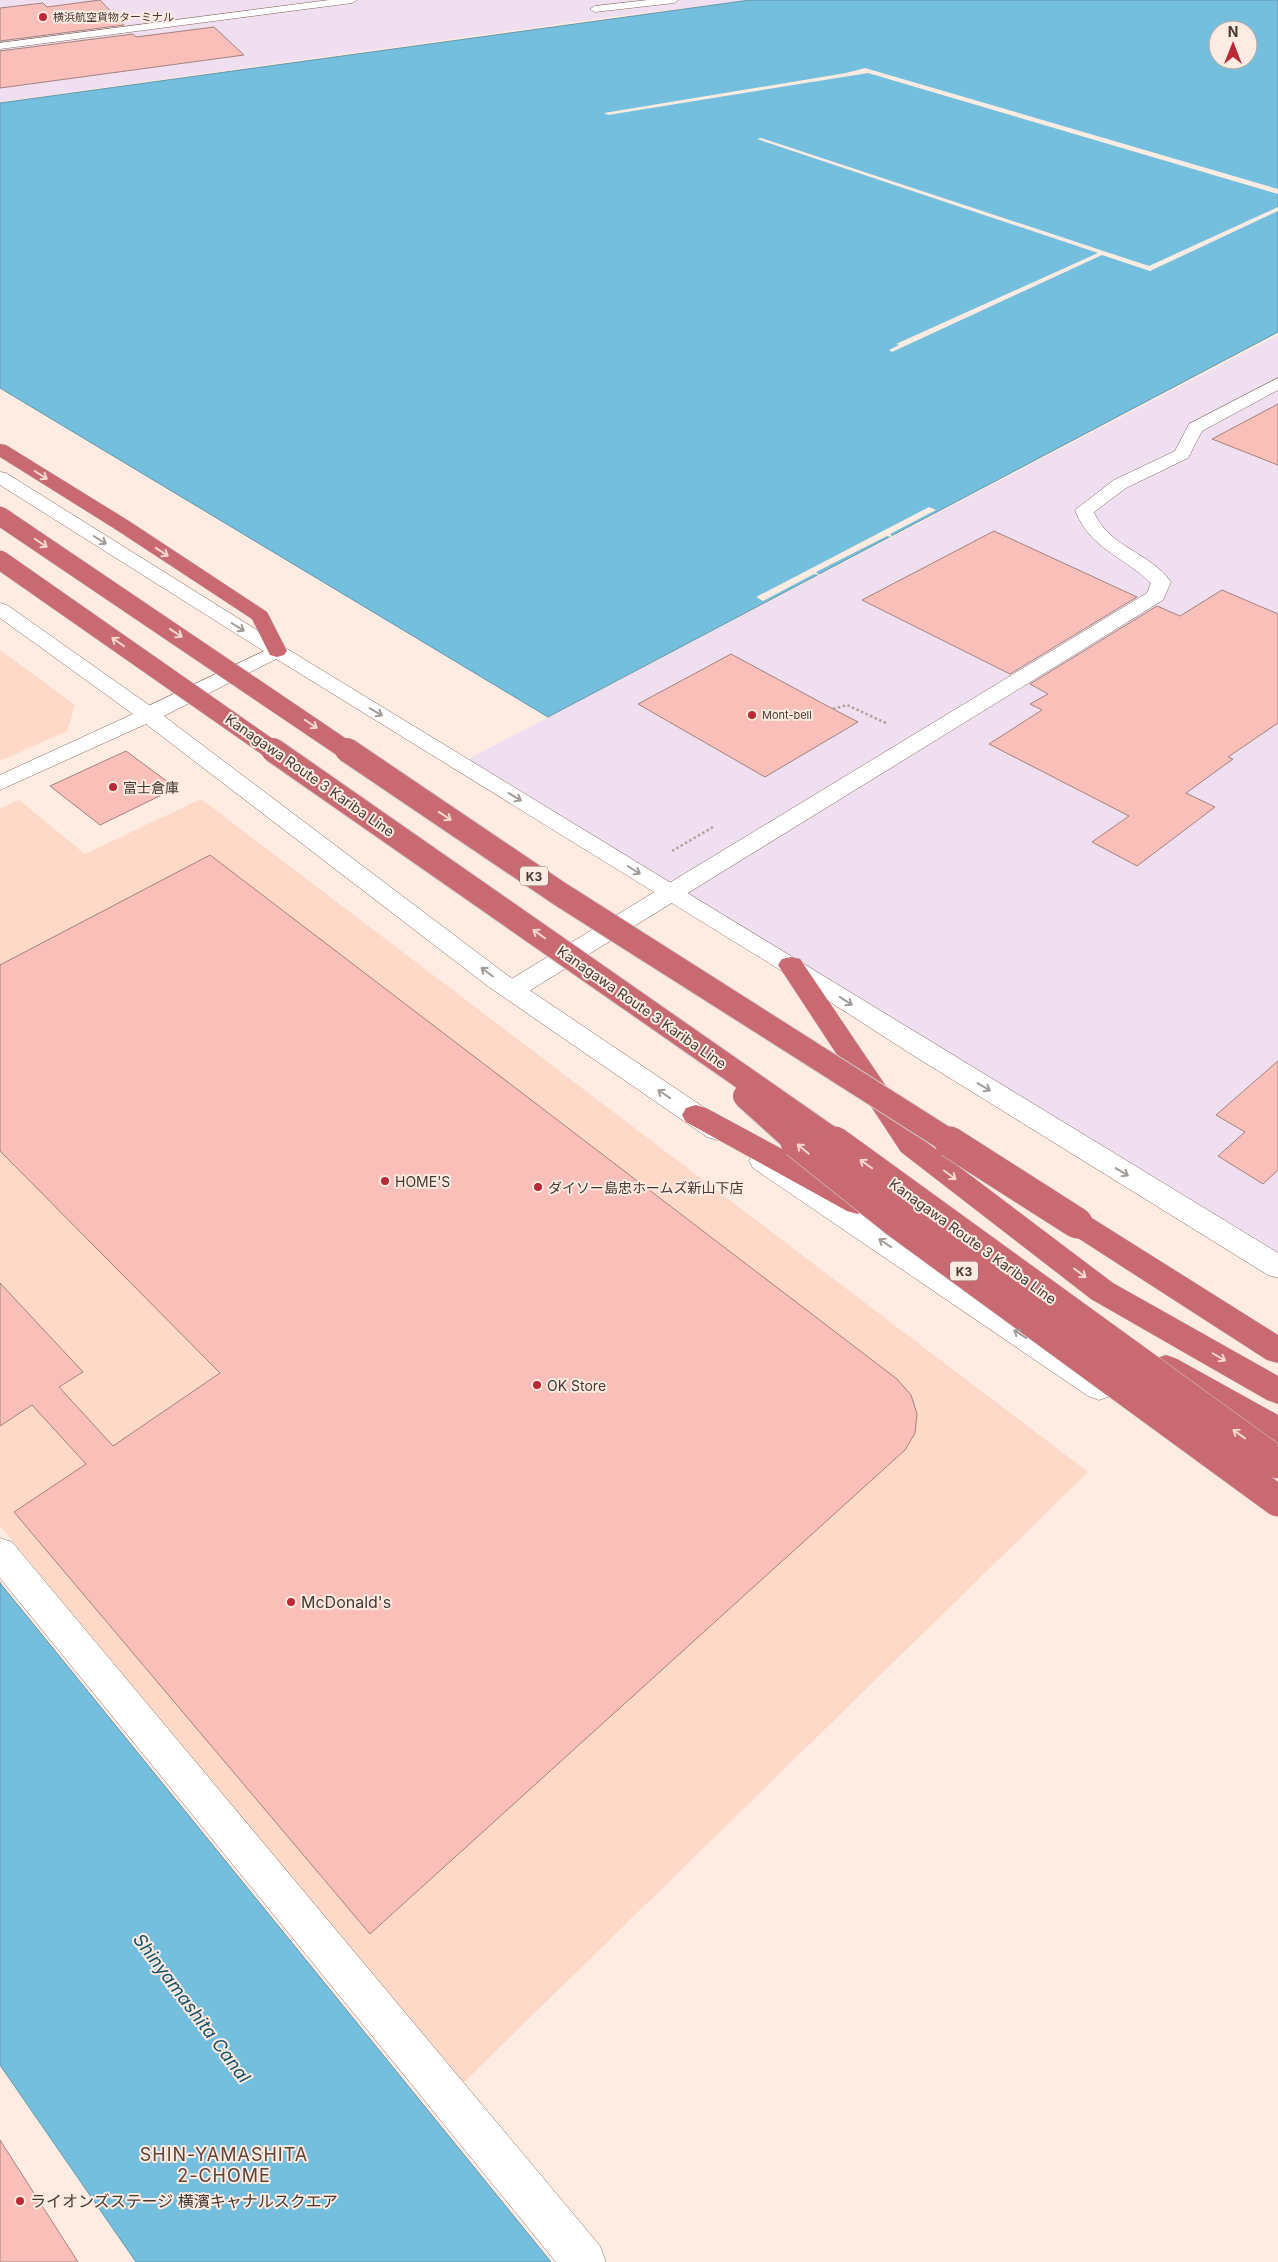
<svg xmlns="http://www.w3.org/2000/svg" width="1278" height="2262" viewBox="0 0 1278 2262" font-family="Inter,'Noto Sans JP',sans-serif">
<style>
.built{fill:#ffd9c7}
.industrial{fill:#f0dff0}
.water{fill:#74bfdd;stroke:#6697aa;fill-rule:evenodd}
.pier{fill:#feebe2}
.building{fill:#fabfb8;stroke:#a2827f}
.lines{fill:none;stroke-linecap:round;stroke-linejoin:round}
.service-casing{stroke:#856a5e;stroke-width:1}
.pedestrian-casing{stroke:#856a5e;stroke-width:1}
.minor-casing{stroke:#856a5e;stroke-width:1}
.tertiary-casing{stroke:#856a5e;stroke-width:1}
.motorway-casing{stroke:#d2cfce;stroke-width:1}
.path{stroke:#b2a19a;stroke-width:2.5;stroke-dasharray:2.5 2.5;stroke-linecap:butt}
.service{fill:#fff;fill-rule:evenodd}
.pedestrian{fill:#fff;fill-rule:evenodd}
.minor{fill:#fff;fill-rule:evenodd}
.tertiary{fill:#fff;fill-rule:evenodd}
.motorway{fill:#c96a73;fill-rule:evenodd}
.motorway-bridge-far2-casing{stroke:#d2cfce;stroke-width:20;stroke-linecap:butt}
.motorway-bridge-far1-casing{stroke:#d2cfce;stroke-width:26;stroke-linecap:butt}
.motorway-bridge-casing{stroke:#d2cfce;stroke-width:32;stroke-linecap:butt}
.motorway-bridge-far2{stroke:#c96a73;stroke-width:19}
.motorway-bridge-far1{stroke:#c96a73;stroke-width:24}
.motorway-bridge{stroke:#c96a73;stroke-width:31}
.oneway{stroke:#f6d8d1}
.oneway2{stroke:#a29c99}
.poi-dot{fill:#ba2935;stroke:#feebe2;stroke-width:2}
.labels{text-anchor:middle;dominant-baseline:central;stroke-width:4;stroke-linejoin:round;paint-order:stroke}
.far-poi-label{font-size:11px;fill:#453933;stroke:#feebe2;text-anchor:start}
.shield{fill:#feebe2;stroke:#7c6e68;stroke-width:1}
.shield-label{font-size:12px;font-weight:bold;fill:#453933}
.street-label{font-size:14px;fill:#453933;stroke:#feebe2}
.poi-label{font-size:14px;fill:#453933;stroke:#feebe2;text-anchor:start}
.near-poi-label{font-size:16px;fill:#453933;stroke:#feebe2;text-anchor:start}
.near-water-label{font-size:18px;font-style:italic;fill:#145267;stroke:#feebe2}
.near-neighbourhood-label{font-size:18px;letter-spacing:1px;fill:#5d4439;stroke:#feebe2}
</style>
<rect width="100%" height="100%" fill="#feebe2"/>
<path class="built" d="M0,650L75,705L67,731L0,761Z
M201,799L1088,1472L462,2084L0,1526V809L19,800L85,854Z"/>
<path class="industrial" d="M0,0H752L610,17L0,102Z
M1278,335V1264L459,764Z"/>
<path class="water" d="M750,0H1278V332L548,717L0,388V103ZM1218,30H1248V60H1218Z
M0,1582V1583L551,2262H136L0,2065Z"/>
<path class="pier" d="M865,68L1278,189V194L868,73L608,115L604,113L846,73Z
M761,138L1149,266L1278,207V211L1150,271L1102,255L892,352L889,350L899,345L896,344L1098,253L757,139Z
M929,507L936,510L890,534L892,536L891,537L887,536L816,572L820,575L814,574L763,601L756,597Z"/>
<path class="building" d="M100,0L124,25L0,41V8L43,3L47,7Z
M214,27L244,55L0,88V51L133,34L136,37Z
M1278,404V465L1212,439Z
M994,531L1137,597L1010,674L862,600Z
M1222,590L1278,614V723L1228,757L1233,759L1186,793L1215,807L1137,866L1092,842L1129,816L989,744L1042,710L1030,704L1048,694L1030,684L1157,606L1180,616Z
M731,654L833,709L858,722L765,777L638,704Z
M126,751L176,788L100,825L50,786Z
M210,855L897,1379L911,1395L917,1414L915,1433L905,1450L370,1934L14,1512L86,1464L32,1405L0,1426V1283L83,1372L59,1387L113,1446L220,1373L0,1151V965Z
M1278,1061V1170L1263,1184L1218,1156L1245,1132L1216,1115Z
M0,2140L78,2262H0Z"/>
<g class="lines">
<g class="service-casing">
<path id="service" d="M329,0H357L352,3L0,49V43Z
M648,0H679L674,3L595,12L590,9L595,6Z"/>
</g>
<g class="pedestrian-casing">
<path id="pedestrian" d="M0,1538L12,1542L600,2246L606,2262H556L0,1578Z"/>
</g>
<g class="minor-casing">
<path id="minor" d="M1278,378V390L1202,431L1188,458L1126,488L1094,512C1108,547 1150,552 1171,582L1163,600L521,996L512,998L503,996L499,990L503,984L1147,593L1151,583C1123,556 1090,549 1075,510L1114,480L1175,451L1189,424Z
M277,645L284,647L287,651L284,655L156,720L148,721L140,720L137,715L140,710Z"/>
</g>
<g class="tertiary-casing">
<path id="tertiary" d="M0,472L6,473L284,647L1278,1253V1278L1268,1275L911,1054L782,971L270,655L0,485Z
M0,603L7,605L156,710L507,975L727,1123L731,1130L727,1137L717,1140L707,1137L489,987L146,724L0,790V775L133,714L0,618Z
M763,1151L773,1154L1110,1378L1115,1387L1110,1396L1099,1400L1088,1396L753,1168L749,1161L753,1154Z"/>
</g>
<g class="motorway-casing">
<path id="motorway" d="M0,444L6,445L129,521L267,612L287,651L284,655L277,657L270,655L252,619L115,529L0,457Z
M791,957L800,959L921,1138L1113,1283L1278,1376V1404L1267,1400L1091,1299L901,1152L778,965L782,959Z
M696,1105L706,1108L867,1195L871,1203L867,1211L857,1214L847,1211L686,1122L682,1115L686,1108Z
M1077,1212L1087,1215L1278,1335V1363L1267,1360L1067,1231L1063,1223L1067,1215Z
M1166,1355L1177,1359L1278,1415V1444L1267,1440L1155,1377L1151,1368L1155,1359Z"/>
</g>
<path class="path" d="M833,709L847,705L888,724
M672,851L715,826"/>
<use href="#service" class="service"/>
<use href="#pedestrian" class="pedestrian"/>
<use href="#minor" class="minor"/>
<use href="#tertiary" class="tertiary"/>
<use href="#motorway" class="motorway"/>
<g class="motorway-bridge-far2-casing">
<path id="motorway-bridge-far2" d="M0,516L349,752
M0,560L275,752"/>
</g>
<g class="motorway-bridge-far1-casing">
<path id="motorway-bridge-far1" d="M273,750L837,1143
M347,750L560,894L952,1143
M745,1096L797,1143"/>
</g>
<g class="motorway-bridge-casing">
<path id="motorway-bridge" d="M796,1142L895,1221L1278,1501
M835,1142L1278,1463
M950,1142L1077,1223"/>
</g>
<use href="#motorway-bridge-far2" class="motorway-bridge-far2"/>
<use href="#motorway-bridge-far1" class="motorway-bridge-far1"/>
<use href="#motorway-bridge" class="motorway-bridge"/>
</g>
<defs><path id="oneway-shaft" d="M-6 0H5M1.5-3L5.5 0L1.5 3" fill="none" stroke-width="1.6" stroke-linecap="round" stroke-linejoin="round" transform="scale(1.25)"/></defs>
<g class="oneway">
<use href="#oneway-shaft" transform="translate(41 475) rotate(32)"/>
<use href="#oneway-shaft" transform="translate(41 543) rotate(34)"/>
<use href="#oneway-shaft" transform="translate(162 552) rotate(33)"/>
<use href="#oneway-shaft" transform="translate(176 633) rotate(34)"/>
<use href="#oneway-shaft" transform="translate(118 642) rotate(-145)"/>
<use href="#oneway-shaft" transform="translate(311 724) rotate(34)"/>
<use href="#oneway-shaft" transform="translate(445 816) rotate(34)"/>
<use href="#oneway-shaft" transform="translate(539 934) rotate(-145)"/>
<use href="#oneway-shaft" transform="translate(803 1149) rotate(-140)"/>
<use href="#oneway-shaft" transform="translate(866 1164) rotate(-145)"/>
<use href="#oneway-shaft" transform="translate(950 1175) rotate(37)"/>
<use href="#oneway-shaft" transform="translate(1080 1273) rotate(37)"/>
<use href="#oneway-shaft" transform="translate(1219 1357) rotate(30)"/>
<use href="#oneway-shaft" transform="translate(1239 1434) rotate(-144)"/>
</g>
<g class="oneway2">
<use href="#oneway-shaft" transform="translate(100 540) rotate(32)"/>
<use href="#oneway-shaft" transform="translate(238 627) rotate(32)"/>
<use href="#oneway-shaft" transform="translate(376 712) rotate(31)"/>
<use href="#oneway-shaft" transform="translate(515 797) rotate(31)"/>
<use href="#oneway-shaft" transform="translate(634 870) rotate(32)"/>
<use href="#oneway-shaft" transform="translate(487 972) rotate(-143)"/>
<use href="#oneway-shaft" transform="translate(846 1001) rotate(33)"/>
<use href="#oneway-shaft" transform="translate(984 1087) rotate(31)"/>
<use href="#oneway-shaft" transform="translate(664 1094) rotate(-146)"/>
<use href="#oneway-shaft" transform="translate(1122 1172) rotate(31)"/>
<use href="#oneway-shaft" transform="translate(885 1243) rotate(-146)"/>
<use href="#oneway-shaft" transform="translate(1020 1334) rotate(-146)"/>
</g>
<g class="poi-dot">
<circle cx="43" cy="17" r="5"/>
<circle cx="752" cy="715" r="5"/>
<circle cx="113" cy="787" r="5"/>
<circle cx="385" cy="1181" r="5"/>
<circle cx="538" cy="1187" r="5"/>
<circle cx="537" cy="1385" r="5"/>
<circle cx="291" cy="1602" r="5"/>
<circle cx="20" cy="2201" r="5"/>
</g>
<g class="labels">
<g class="far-poi-label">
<text x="53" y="17">横浜航空貨物ターミナル</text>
<text x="762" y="715">Mont-bell</text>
</g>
<g class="shield">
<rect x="520" y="866.5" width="28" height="19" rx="4"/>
<rect x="950" y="1261.5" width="28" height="19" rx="4"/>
</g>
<g class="shield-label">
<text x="534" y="876">K3</text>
<text x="964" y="1271">K3</text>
</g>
<g class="street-label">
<text transform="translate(310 775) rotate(35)">Kanagawa Route 3 Kariba Line</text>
<text transform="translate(642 1007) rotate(35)">Kanagawa Route 3 Kariba Line</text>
<text transform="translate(973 1241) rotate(36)">Kanagawa Route 3 Kariba Line</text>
</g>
<g class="poi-label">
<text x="123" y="787">富士倉庫</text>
<text x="395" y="1181">HOME'S</text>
<text x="548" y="1187">ダイソー島忠ホームズ新山下店</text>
<text x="547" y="1385">OK Store</text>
</g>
<g class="near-poi-label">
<text x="301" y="1602">McDonald's</text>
<text x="30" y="2201">ライオンズステージ 横濱キャナルスクエア</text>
</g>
<g class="near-water-label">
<text transform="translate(192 2008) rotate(53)">Shinyamashita Canal</text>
</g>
<g class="near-neighbourhood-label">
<text x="224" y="2154">SHIN-YAMASHITA<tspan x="224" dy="21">2-CHOME</tspan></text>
</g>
</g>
<g transform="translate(1233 45)"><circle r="24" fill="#feebe2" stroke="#b4a49c"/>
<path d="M0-4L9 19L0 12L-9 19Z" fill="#ba2935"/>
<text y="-8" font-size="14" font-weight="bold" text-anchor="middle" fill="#453933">N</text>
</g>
</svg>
